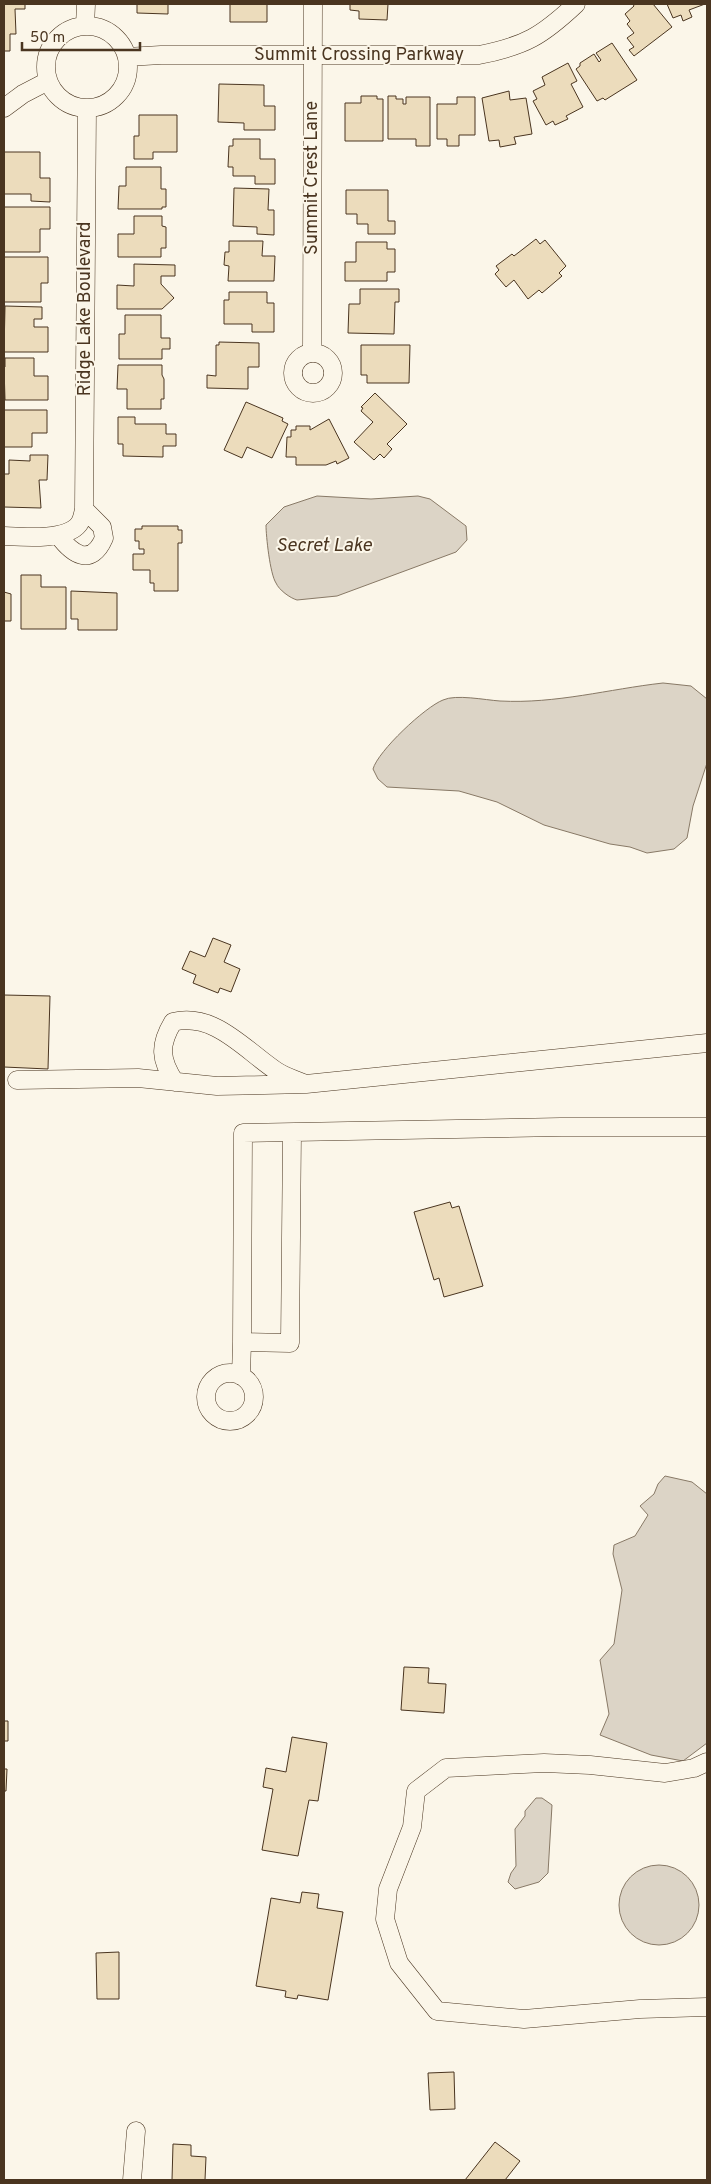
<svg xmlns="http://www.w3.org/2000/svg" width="711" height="2184" viewBox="0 0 711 2184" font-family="Overpass,sans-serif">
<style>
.water{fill:#dcd4c6;stroke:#887966}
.building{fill:#ecdcbc;stroke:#4a3520}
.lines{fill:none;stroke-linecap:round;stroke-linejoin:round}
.minor-casing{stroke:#4a3520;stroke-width:19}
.minor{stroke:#fbf6e9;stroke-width:18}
.labels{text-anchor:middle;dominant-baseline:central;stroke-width:4;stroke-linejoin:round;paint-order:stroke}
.street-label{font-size:18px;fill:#4a3520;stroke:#fbf6e9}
.water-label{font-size:19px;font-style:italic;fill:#4a3520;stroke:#fbf6e9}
</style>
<rect width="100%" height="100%" fill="#fbf6e9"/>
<path class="water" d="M317,496L371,499L418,496L430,499L466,526L467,540L456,552L337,596L297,600C290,598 279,590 276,583C270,574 266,536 266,525L284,507Z
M663,683L691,686L707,699V763L693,806L687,838L674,849L647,853L630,847L610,844L544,825L497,802L459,791L387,787L378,779L373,769C378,751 425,707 443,700C456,694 485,700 500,701C556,704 609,689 663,683Z
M665,1476L692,1482L707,1494V1743L683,1761L651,1755L600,1735L609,1714L600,1660L614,1644L622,1590L613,1554L614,1545L635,1536L648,1515L640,1506L654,1494L658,1484Z
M536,1798H542L552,1805L548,1873L539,1882L515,1889L508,1882L511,1873L516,1866L515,1829L525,1816V1811Z
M619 1905a40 40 0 1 1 80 0a40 40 0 1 1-80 0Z"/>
<path class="building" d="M4,4H25V9H15L16,34H10V51H4Z
M137,4H168V14L137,13Z
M230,4H267V22H230Z
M350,4H388L387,20L359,19V11L350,10Z
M633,4H653L672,27L634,56L629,50L634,47L627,38L634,33L627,24L630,21L625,14L634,6Z
M667,4H705L689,10L692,17L683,21L681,15L673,18Z
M612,43L637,80L605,100L603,98L597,101L576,69L580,66V63L594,54L599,62L601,60L596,53Z
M568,63L577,81L571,84L583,107L566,116L568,119L555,125L553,121L546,125L533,101L537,99L533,91L545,85L542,77Z
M219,84L264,85V106H275V130H244V123L218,122Z
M509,91L510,100L526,98L532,134L514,137L516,144L500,147L499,140L489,141L482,98Z
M361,96H377V99H383V141H345V103H361Z
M388,96H396V99H403V104H406V97H430V146H416V139H388Z
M457,97H475V135H459V146H447V139H437V104H457Z
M139,115H177V152H153V159H134V136H139Z
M233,139H260V159H275V184H255V176H233V167H228L229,146H233Z
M4,152H40V178H50V202L31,201V194H4Z
M126,167H161V189H166V207H162V209H118L119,186H126Z
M234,188L269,189L268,210H274V235L257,234V227L233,226Z
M346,190H388V221H395V234H368V224H357V214H346Z
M4,207H50V229H40V252H4Z
M134,216H162V226L166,227V248H161V257H118V234H134Z
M536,239L540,244L545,240L566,266L559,273L562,276L542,293L539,290L528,299L514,280L506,287L495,274L499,270L496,266L512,254L514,256Z
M229,241H263L262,256H275L274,281H228L229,266L224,265L225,252H229Z
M356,242H387V249H395V272H387V281H345V262H356Z
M4,257H48V283H41V302H4Z
M134,264L175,265V276H161V284L174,298L162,309H117V285L134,286Z
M360,289H399V302H395L394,334L348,333L349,304H360Z
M229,292H267V303H274V332H252V324H224V300H229Z
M5,306L42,307V319H34V327H48V352H4Z
M125,315H161V338H170V349H162V359H119V334H125Z
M219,342L259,343V367H248V389L207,388V375L216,376V345H219Z
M361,345H410L409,383H367V375H361Z
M5,358H34V376H48V400H5L4,367H5Z
M118,365H162V375L164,379V399H161V409H127V389H117Z
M375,393L407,424L387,444L392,449L384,458L380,454L374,460L354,442L373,422L361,411L363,408L361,407Z
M246,402L283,418L282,421L288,424L272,458L247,447L242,458L224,450Z
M4,410H47V433H32V447H4Z
M118,417H135V424H166V434H176V446H163V457L123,456V444H118Z
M329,419L349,458L337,464L336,461L326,465H296V457H286L287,437H291V430H296V426H310V430Z
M30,455H48L47,480H39L41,508L4,507V474H9V460L30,461Z
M142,526H178V530H182V543H178V591H154V583H150V570H133V554H144V549H139V541H135V529H142Z
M21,575H41V587H66V629H21Z
M71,591L117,593V630H78V619H71Z
M4,592L11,594V621H4Z
M213,938L231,945L224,962L240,969L231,992L220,988L218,993L193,983L196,975L182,969L190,951L205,957Z
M4,995L50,996L48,1069L4,1067Z
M450,1202L452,1208L459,1206L483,1286L444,1297L439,1278L434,1280L414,1212Z
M404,1667L429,1668L428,1683L446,1684L444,1713L401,1710Z
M4,1721H8V1741H4Z
M292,1737L327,1743L318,1801L309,1800L298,1856L262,1850L273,1789L263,1787L266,1768L286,1772Z
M4,1769H7L6,1791H4Z
M302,1892L319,1894L317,1908L343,1912L328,2000L298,1995L297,1999L285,1997L286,1991L256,1986L271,1898L300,1903Z
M119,1952V1999H97L96,1953Z
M454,2072L455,2109L430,2110L428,2073Z
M495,2142L520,2161L505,2180H465Z
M173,2144L191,2145V2156L206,2157L205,2180H172Z"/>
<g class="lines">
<g class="minor-casing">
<path id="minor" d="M46 67a41 41 0 1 1 82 0a41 41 0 1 1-82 0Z
M85,26L86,4
M127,57L161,55H479C525,46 542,36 576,4
M4,108L23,94L48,81
M293 373a20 20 0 1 1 40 0a20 20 0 1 1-40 0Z
M312,353L313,4
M58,535C72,554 91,568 104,538L102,527L84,509
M4,536C23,537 66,541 79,524C82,520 83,514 84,509L87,108
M17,1080L138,1078L217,1086L306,1084L707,1043
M175,1082C160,1060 159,1045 173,1022C214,1012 244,1049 275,1070C283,1076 294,1079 303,1083
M292,1133L290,1343L242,1342L243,1133L561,1127H707
M206 1397a24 24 0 1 1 48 0a24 24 0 1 1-48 0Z
M241,1376L242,1342
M707,1762L694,1768L665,1773L590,1765L544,1763L446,1768L416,1791L412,1827L388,1889L385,1919L399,1963L437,2011L524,2019L640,2009L707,2007
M132,2180L136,2131"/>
</g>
<use href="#minor" class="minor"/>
</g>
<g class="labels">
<g class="street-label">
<text x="359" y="55">Summit Crossing Parkway</text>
<text transform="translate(312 178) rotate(-90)">Summit Crest Lane</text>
<text transform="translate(85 309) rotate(-90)">Ridge Lake Boulevard</text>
</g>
<g class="water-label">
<text x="324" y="546">Secret Lake</text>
</g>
</g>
<rect width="711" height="2184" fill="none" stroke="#4a3520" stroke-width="10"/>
<path d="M22 42v8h118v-8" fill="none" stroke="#4a3520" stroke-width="2.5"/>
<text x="30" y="42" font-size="15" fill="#4a3520" stroke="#fbf6e9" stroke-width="4" paint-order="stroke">50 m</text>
</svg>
